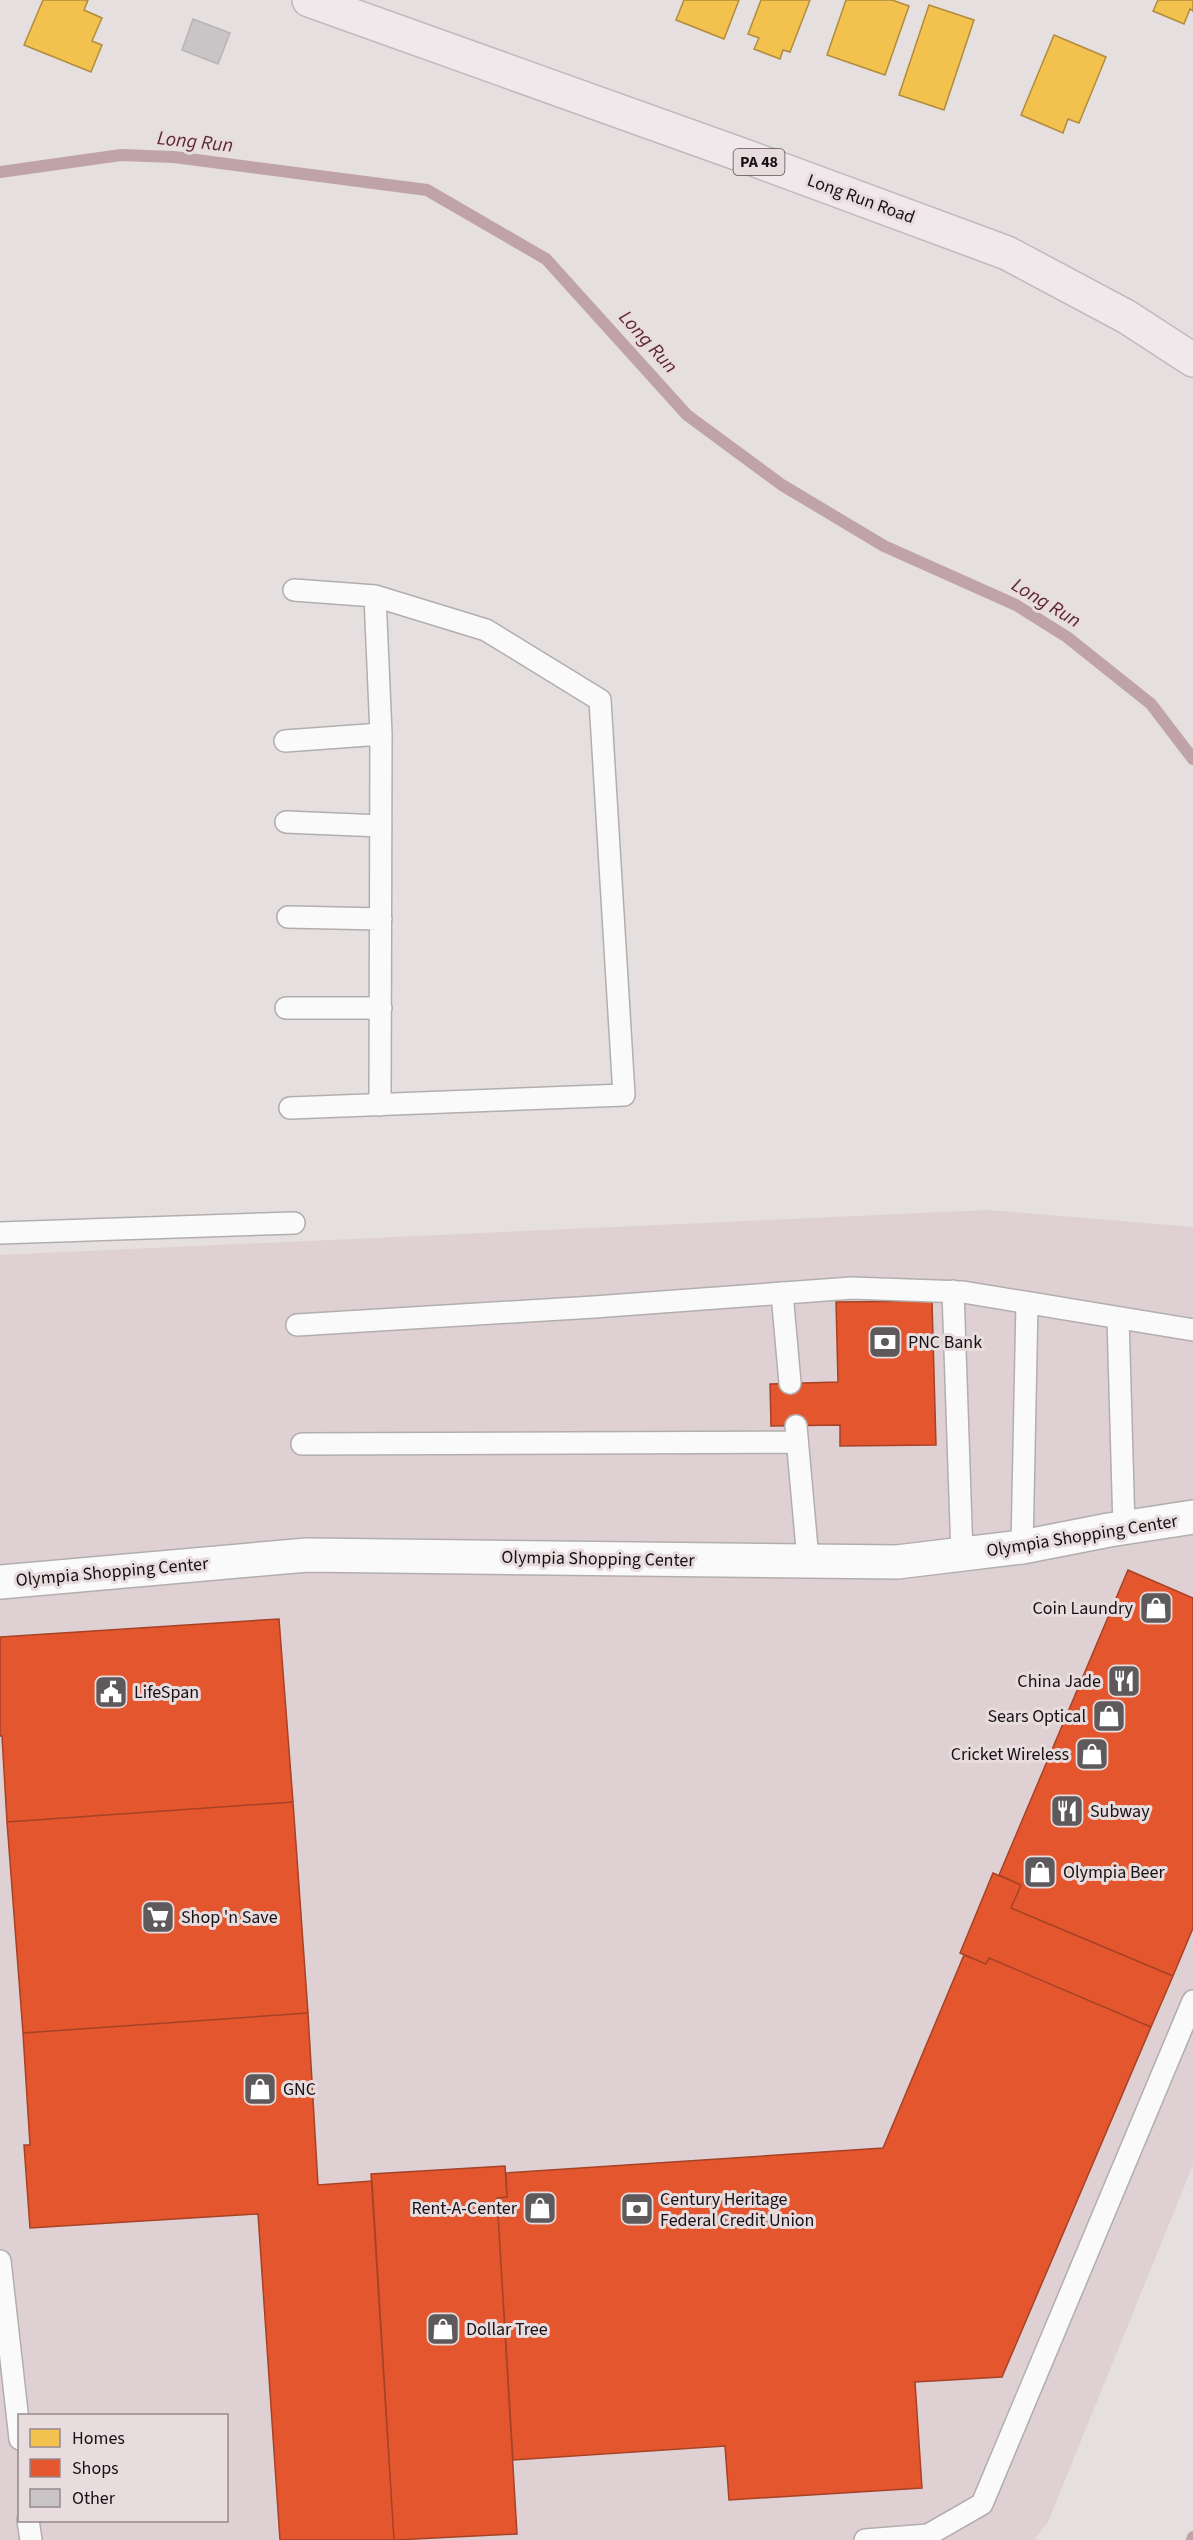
<svg xmlns="http://www.w3.org/2000/svg" width="1193" height="2540" viewBox="0 0 1193 2540" font-family="'Source Sans 3',sans-serif">
<style>
.built{fill:#dfd0d3;fill-rule:evenodd}
.homes{fill:#f2c14e;stroke:#b08c3c;stroke-width:1.5}
.shops{fill:#e4572e;stroke:#a64226;stroke-width:1.5}
.lines{fill:none;stroke-linecap:round;stroke-linejoin:round}
.stream{stroke:#c0a3a8;stroke-width:12}
.building{fill:#c9c4c5;stroke:#b9b5b5;stroke-width:1.5}
.service-casing{stroke:#b2aeae;stroke-width:24}
.minor-casing{stroke:#b2aeae;stroke-width:36}
.primary-casing{stroke:#bebbbc;stroke-width:36}
.service{stroke:#fbfafa;stroke-width:21}
.minor{stroke:#fbfafa;stroke-width:33}
.primary{stroke:#f0e8ea;stroke-width:33}
.labels{text-anchor:middle;dominant-baseline:central;stroke-width:6;stroke-linejoin:round;paint-order:stroke}
.shield{fill:#e8dcde;stroke:#554f50;stroke-width:1.5}
.shield-label{font-size:16px;font-weight:bold;fill:#161213}
.street-label{font-size:18px;fill:#161213;stroke:#e8dcde}
.poi-label{font-size:18px;fill:#161213;stroke:#e8dcde;text-anchor:start}
.water-label{font-size:20px;font-style:italic;fill:#5e2936;stroke:#e8dcde}
</style>
<rect width="100%" height="100%" fill="#e5dfe0"/>
<path class="built" d="M988,1210L1193,1227V2165L1048,2522L1034,2540H0V1255ZM20,2416H226V2520H20Z"/>
<path class="homes" d="M43,0H88L84,10L102,18L92,41L102,45L91,72L24,45Z
M684,0H739L724,39L676,20Z
M761,0H810L790,52L783,50L780,59L754,49L759,38L748,34Z
M846,0H892L909,6L885,75L827,55Z
M1158,0H1193V11L1190,9L1184,24L1153,11Z
M929,5L974,20L944,110L899,95Z
M1054,35L1106,57L1079,123L1068,119L1063,133L1021,115Z"/>
<path class="shops" d="M932,1301L936,1445L840,1446V1425L771,1426L770,1384L838,1382L836,1302Z
M1128,1570L1193,1598V1928L1173,1976L1011,1908L1021,1885L999,1875Z
M279,1619L293,1802L7,1822L2,1736H0V1637Z
M293,1802L308,2013L23,2033L7,1822Z
M993,1873L1021,1885L1011,1908L1173,1976L1151,2027L989,1958L986,1964L960,1953Z
M964,1955L986,1964L989,1958L1151,2027L1002,2377L915,2382L922,2488L729,2500L725,2446L513,2460L497,2198L507,2197L506,2173L883,2148Z
M308,2013L318,2185L372,2181L394,2540H280L258,2214L30,2228L24,2145H30L23,2033Z
M505,2166L507,2197L497,2198L517,2534L394,2540L371,2174Z"/>
<g class="lines">
<path class="stream" d="M0,172L121,155L174,157L427,190L546,259L687,415L782,485L884,546L1016,605L1067,637L1151,704L1193,759
M1192,2540L1193,2537"/>
</g>
<path class="building" d="M193,19L230,33L218,64L182,50Z"/>
<g class="lines">
<g class="service-casing">
<path id="service" d="M375,596L381,734L380,1105
M285,741L381,734
M286,822L381,826
M288,917L381,919
M286,1008H381
M290,1108L624,1095L600,700L486,630L375,596L294,590
M0,1233L294,1223
M953,1291L962,1555
M782,1293L790,1383
M1118,1318L1124,1527
M297,1325L594,1307L852,1288L963,1292L1193,1330
M796,1426L808,1560
M302,1444L796,1442
M1022,1547L1027,1303
M0,2261L20,2439
M28,2520L31,2540
M865,2540L928,2535L982,2504L1193,2001"/>
</g>
<g class="minor-casing">
<path id="minor" d="M0,1582L307,1555L897,1562L1022,1547L1109,1530L1193,1517"/>
</g>
<g class="primary-casing">
<path id="primary" d="M309,0L753,159L1007,253L1127,317L1193,360"/>
</g>
<use href="#service" class="service"/>
<use href="#minor" class="minor"/>
<use href="#primary" class="primary"/>
</g>
<defs>
<g id="bank-square" transform="scale(1.725)"><rect x="-9" y="-9" width="18" height="18" rx="4" fill="#5e5a5b" stroke="#e8dcde"/><path d="M-6-4H6V4H-6ZM0-2.3a2.3 2.3 0 1 0 0 4.6a2.3 2.3 0 1 0 0-4.6Z" fill="#fff"/></g>
<g id="shop-square" transform="scale(1.725)"><rect x="-9" y="-9" width="18" height="18" rx="4" fill="#5e5a5b" stroke="#e8dcde"/><path d="M-5-2.5h2.3a2.7 3.5 0 0 1 5.4 0H5L5.5 6h-11ZM-1.5-2.5h3a1.5 2.3 0 0 0-3 0Z" fill="#fff"/></g>
<g id="restaurant-square" transform="scale(1.725)"><rect x="-9" y="-9" width="18" height="18" rx="4" fill="#5e5a5b" stroke="#e8dcde"/><path d="M-5-6h1v4h1v-4h1v4h1v-4h1v5L-1.5 .5V6h-2V.5L-5-1ZM5-6V6H3V1.5H1.5Q1.5-4 5-6Z" fill="#fff"/></g>
<g id="civic-square" transform="scale(1.725)"><rect x="-9" y="-9" width="18" height="18" rx="4" fill="#5e5a5b" stroke="#e8dcde"/><path d="M-.6-6.5H3V-4.5H.6V-3L4-1V1h2V6H-6V1h2V-1L-.6-3ZM-1.2 2.5V6h2.4V2.5Z" fill="#fff"/></g>
<g id="supermarket-square" transform="scale(1.725)"><rect x="-9" y="-9" width="18" height="18" rx="4" fill="#5e5a5b" stroke="#e8dcde"/><path d="M-6-5.5h2.5l.6 2H6L4.5 2H-2.5L-4.4-4H-6ZM-1.5 3.2a1.3 1.3 0 1 0 .1 0ZM3 3.2a1.3 1.3 0 1 0 .1 0Z" fill="#fff"/></g>
</defs>
<g fill-rule="evenodd">
<use href="#bank-square" x="885" y="1342"/>
<use href="#shop-square" x="1156" y="1608"/>
<use href="#restaurant-square" x="1124" y="1681"/>
<use href="#civic-square" x="111" y="1692"/>
<use href="#shop-square" x="1109" y="1716"/>
<use href="#shop-square" x="1092" y="1754"/>
<use href="#restaurant-square" x="1067" y="1811"/>
<use href="#shop-square" x="1040" y="1872"/>
<use href="#supermarket-square" x="158" y="1917"/>
<use href="#shop-square" x="260" y="2089"/>
<use href="#shop-square" x="540" y="2208"/>
<use href="#bank-square" x="637" y="2209"/>
<use href="#shop-square" x="443" y="2329"/>
</g>
<g class="labels">
<rect class="shield" x="733.5" y="149" width="51" height="26" rx="4.5"/>
<g class="shield-label">
<text x="759" y="162">PA 48</text>
</g>
<g class="street-label">
<text transform="translate(861 199) rotate(20)">Long Run Road</text>
<text transform="translate(1082 1536) rotate(-9)">Olympia Shopping Center</text>
<text transform="translate(598 1559) rotate(1)">Olympia Shopping Center</text>
<text transform="translate(112 1572) rotate(-5)">Olympia Shopping Center</text>
</g>
<g class="poi-label">
<text x="908" y="1342">PNC Bank</text>
<text x="1133" y="1608" text-anchor="end">Coin Laundry</text>
<text x="1101" y="1681" text-anchor="end">China Jade</text>
<text x="134" y="1692">LifeSpan</text>
<text x="1086" y="1716" text-anchor="end">Sears Optical</text>
<text x="1069" y="1754" text-anchor="end">Cricket Wireless</text>
<text x="1090" y="1811">Subway</text>
<text x="1063" y="1872">Olympia Beer</text>
<text x="181" y="1917">Shop 'n Save</text>
<text x="283" y="2089">GNC</text>
<text x="660" y="2199">Century Heritage<tspan x="660" dy="21">Federal Credit Union</tspan></text>
<text x="517" y="2208" text-anchor="end">Rent-A-Center</text>
<text x="466" y="2329">Dollar Tree</text>
</g>
<g class="water-label">
<text transform="translate(195 142) rotate(6)">Long Run</text>
<text transform="translate(648 342) rotate(48)">Long Run</text>
<text transform="translate(1046 603) rotate(31)">Long Run</text>
</g>
</g>
<rect x="18" y="2414" width="210" height="108" fill="#e8dcde" stroke="#948b8d" stroke-width="1.5"/>
<rect x="30" y="2429" width="30" height="18" fill="#f2c14e" stroke="#948b8d" stroke-width="1.5"/>
<text x="72" y="2444" font-size="18" fill="#161213">Homes</text>
<rect x="30" y="2459" width="30" height="18" fill="#e4572e" stroke="#948b8d" stroke-width="1.5"/>
<text x="72" y="2474" font-size="18" fill="#161213">Shops</text>
<rect x="30" y="2489" width="30" height="18" fill="#c9c4c5" stroke="#948b8d" stroke-width="1.5"/>
<text x="72" y="2504" font-size="18" fill="#161213">Other</text>
</svg>
